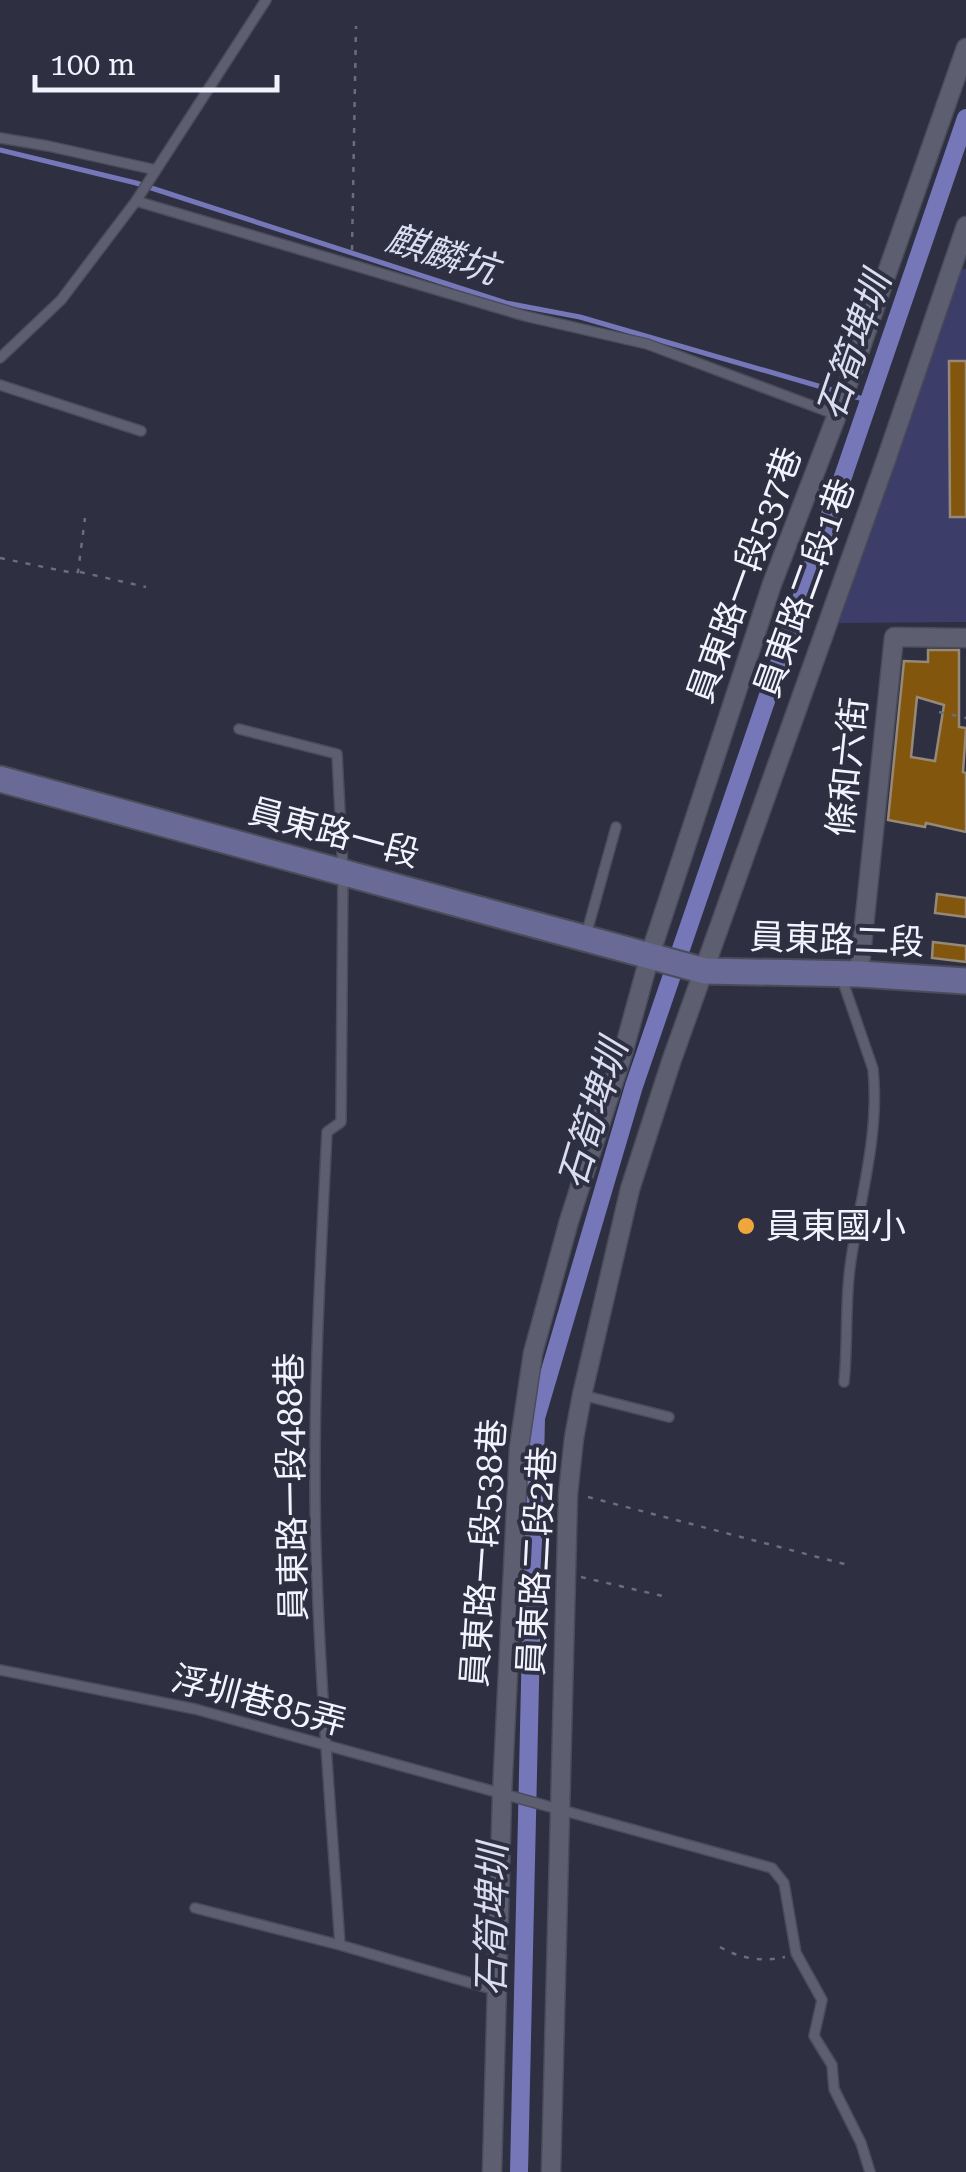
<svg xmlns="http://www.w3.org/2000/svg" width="966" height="2172" viewBox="0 0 966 2172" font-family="'Roboto Serif','Noto Sans TC',serif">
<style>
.green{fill:#3c3d68}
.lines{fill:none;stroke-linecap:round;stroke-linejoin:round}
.stream{stroke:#7577b9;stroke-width:5}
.canal{stroke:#7577b9;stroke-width:18}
.building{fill:#82560d;stroke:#978978;stroke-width:2.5;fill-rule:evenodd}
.service-casing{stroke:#4b4c5a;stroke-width:12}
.minor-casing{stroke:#4b4c5a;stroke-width:21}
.secondary-casing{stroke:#4b4c5a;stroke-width:29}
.path{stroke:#6c6d7c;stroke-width:2.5;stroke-dasharray:5 8;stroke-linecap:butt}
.service{stroke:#5d5f71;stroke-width:9}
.minor{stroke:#5d5f71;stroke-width:18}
.secondary{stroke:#696b96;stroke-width:25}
.poi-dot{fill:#efa73d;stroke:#2e2f40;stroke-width:4}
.labels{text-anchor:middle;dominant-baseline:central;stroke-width:8;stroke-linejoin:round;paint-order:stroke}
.street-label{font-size:35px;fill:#f2f3fe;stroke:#2e2f40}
.poi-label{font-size:35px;fill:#f2f3fe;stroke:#2e2f40;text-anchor:start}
.water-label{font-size:38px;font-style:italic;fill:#dadcef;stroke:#2e2f40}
</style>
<rect width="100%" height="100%" fill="#2e2f40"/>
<path class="green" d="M959,269H966V622L839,623Z"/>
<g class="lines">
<path class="stream" d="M0,150L136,183L506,303L580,317L870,401"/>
<path class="canal" d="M519,2172L536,1418L634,1086L966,118"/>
</g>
<path class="building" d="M949,361H966V517H950Z
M928,650H959V727L966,728L963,772L966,773V832L926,823L925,827L888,820L904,661L928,662ZM917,697L944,705L935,761L911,757Z
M937,894L966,898V917L935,913Z
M933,942L966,946V962L932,958Z"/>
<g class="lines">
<g class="service-casing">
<path id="service" d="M0,138L48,146L156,170
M136,201L525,316L647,344L837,415
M0,358L61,300L136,201L266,0
M0,385L141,431
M239,729L337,754L343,871L341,1122L327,1132C320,1271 312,1411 316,1550C320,1682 331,1813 340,1945L495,1990
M586,935L616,827
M841,976L873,1069C880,1136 859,1201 850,1267C845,1305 848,1344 844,1382
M582,1395L669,1417
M0,1670L195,1709L772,1868L784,1883L796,1953L822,2000L814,2036L832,2065L834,2089L861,2143L870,2172
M195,1908L340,1945"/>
</g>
<g class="minor-casing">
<path id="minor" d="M859,974L894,637L966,638
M492,2172L502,1795L519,1447L533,1353L569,1221L623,1053L650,955L772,584L837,415L966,48
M551,2172L568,1494L574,1438L582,1395L630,1189L671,1062L886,460L966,226"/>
</g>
<g class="secondary-casing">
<path id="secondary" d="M0,779L705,971L859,974L966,981"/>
</g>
<path class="path" d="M352,250L356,26
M0,558L73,573L78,572L85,518
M80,572L146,587
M939,712L966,718
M588,1497L852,1566
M581,1577L667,1597
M720,1947C741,1959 762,1962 785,1957"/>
<use href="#service" class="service"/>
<use href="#minor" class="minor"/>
<use href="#secondary" class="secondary"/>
</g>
<circle class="poi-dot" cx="746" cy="1226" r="10"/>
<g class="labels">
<g class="street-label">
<text transform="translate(745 575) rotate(-70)">員東路一段537巷</text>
<text transform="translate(805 588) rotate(-70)">員東路二段1巷</text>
<text transform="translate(848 767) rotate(-84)">條和六街</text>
<text transform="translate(334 833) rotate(15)">員東路一段</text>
<text transform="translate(837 940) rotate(2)">員東路二段</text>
<text transform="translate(292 1487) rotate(-91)">員東路一段488巷</text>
<text transform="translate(484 1553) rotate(-86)">員東路一段538巷</text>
<text transform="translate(537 1561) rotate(-87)">員東路二段2巷</text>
<text transform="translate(259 1701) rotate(15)">浮圳巷85弄</text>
</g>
<g class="poi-label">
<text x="766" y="1226">員東國小</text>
</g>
<g class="water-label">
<text transform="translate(442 254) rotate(18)">麒麟坑</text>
<text transform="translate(854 346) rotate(-71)">石筍埤圳</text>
<text transform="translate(593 1114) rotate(-73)">石筍埤圳</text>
<text transform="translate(492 1920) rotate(-89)">石筍埤圳</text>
</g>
</g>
<path d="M35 75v15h242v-15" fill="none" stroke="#f2f3fe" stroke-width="5"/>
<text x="50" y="75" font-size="30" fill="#f2f3fe" stroke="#2e2f40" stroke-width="8" paint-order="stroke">100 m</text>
</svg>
